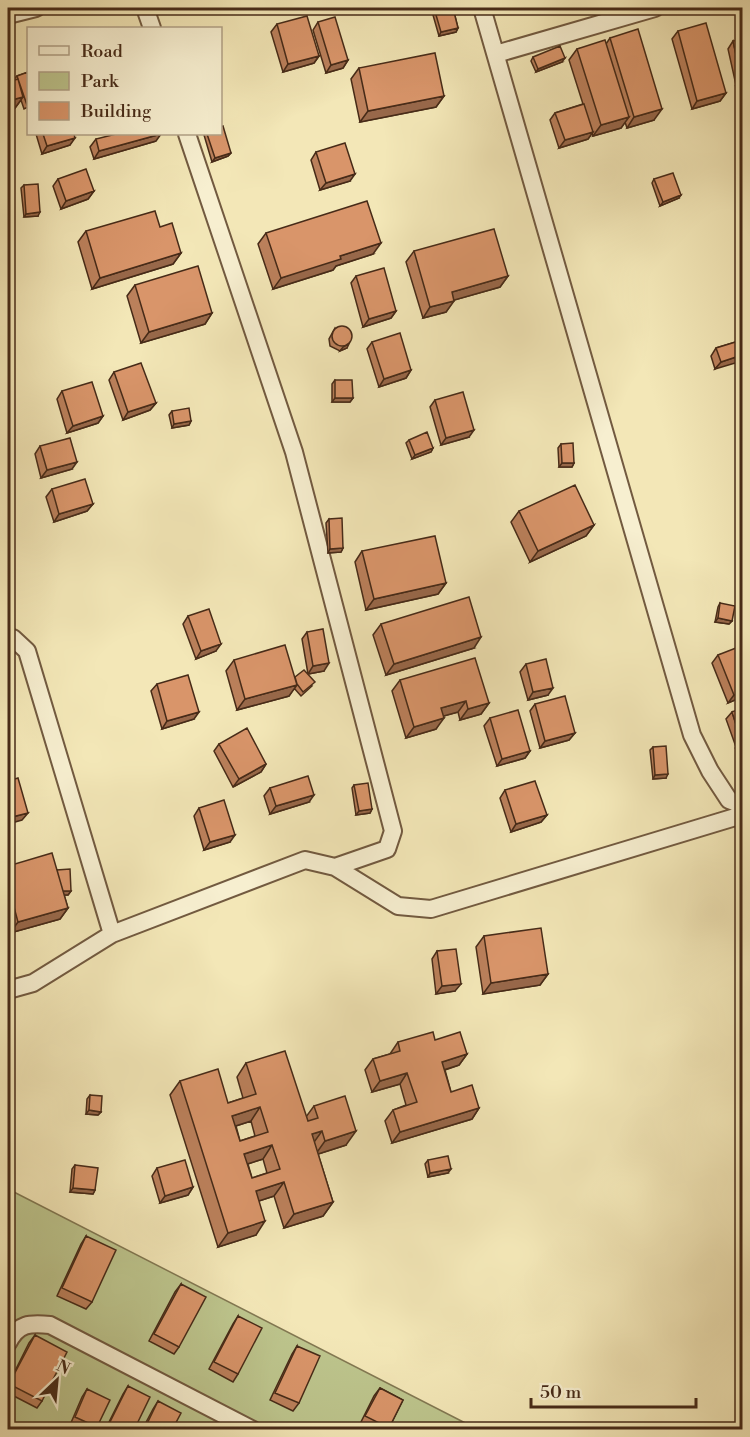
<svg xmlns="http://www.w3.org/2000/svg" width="750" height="1437" viewBox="0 0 750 1437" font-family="'Libre Bodoni',serif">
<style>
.green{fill:#bdc58d;stroke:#827852;stroke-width:1.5}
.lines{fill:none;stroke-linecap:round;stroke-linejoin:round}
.street-casing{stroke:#725a40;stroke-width:20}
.street{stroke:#f7efd0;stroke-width:16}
.wall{fill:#bb805b;stroke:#472b18;stroke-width:1.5;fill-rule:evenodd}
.shaded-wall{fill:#98684a;stroke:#472b18;stroke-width:1.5}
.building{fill:#d9956a;stroke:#472b18;stroke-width:1.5;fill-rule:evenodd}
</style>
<rect width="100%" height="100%" fill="#f3e7b7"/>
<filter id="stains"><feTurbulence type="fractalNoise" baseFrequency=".00333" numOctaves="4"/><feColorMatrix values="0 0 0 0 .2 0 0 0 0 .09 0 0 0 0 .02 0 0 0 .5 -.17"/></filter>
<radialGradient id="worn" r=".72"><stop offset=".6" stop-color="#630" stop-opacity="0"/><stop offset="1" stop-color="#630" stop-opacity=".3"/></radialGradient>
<path class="green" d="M8,1189L477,1429H8Z"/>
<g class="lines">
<g class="street-casing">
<path id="street" d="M145,8L152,28
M482,8L692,735L710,771L729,800L742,805
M8,15L36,8
M496,54L655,8
M187,134L294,452L393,831L387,849L335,867
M8,637L13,638L27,651L112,934L33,983L8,990
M112,934L305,860L335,867L398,906L431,909L742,815
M8,1343C18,1323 30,1323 50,1325L253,1430"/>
</g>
<use href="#street" class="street"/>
</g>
<path class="wall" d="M431,8H453L458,28L456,32L439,36Z
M318,22L348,60L343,68L326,73L313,30Z
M277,24L319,56L314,63L283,72L271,32Z
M678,31L726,93L720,101L692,109L672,39Z
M610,38L654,120L627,128L625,122L621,128L593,136L592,133L588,139L559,148L550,120L555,113L583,104L569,60L577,49L606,44Z
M733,41L742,83L736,85L728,49Z
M533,57L562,62L536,72L531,61Z
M8,58L12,81L17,76L28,72V107L24,109L21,100L15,108L8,110Z
M359,68L444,96L436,107L360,122L351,79Z
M36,134H74L70,145L42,154Z
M205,134H220L231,153L228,156L212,162L204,135Z
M96,139L156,141L94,159L90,147Z
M316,152L350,181L320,190L311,160Z
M58,179L94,191L88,199L61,209L53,186Z
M654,179L679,198L660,206L652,183Z
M24,185L38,216L24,217L21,188Z
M160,227L181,253L173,264L92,289L78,242L86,231Z
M266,233L373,254L336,266L333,270L273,289L258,244Z
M414,251L508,276L500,287L454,300L446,312L423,318L406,262Z
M356,276L396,311L391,318L363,327L351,283Z
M135,285L212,313L205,324L141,343L127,296Z
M335,328L347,348L340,351L330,346L329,339Z
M742,340L715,369L711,356L716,348Z
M372,342L411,370L406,378L379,387L367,349Z
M114,372L156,403L150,410L123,420L109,380Z
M335,380L353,398L350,402H332V384Z
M62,391L103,416L98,423L67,433L57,399Z
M435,400L469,437L441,445L430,407Z
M172,411L191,421L189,425L172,428L169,415Z
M409,440L433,448L431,452L412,459L406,443Z
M561,444L574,463L572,467H559L558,448Z
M40,446L72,469L41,478L35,454Z
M52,489L93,504L87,511L54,522L46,497Z
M519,511L594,525L586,536L530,562L511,522Z
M329,519L343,548L341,552L328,553L326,523Z
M362,551L446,583L438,594L366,610L355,562Z
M720,603L732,621L729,624L715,622L718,607Z
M188,616L216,651L196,659L183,624Z
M381,624L474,648L386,675L373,635Z
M307,632L324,671L308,674L302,639Z
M742,650V697L728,703L712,663L718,655Z
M234,660L295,677L312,686L301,696L294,688L289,696L237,710L226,671Z
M526,664L548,695L528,700L520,672Z
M400,680L489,703L481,714L460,720L458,712L443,716L436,729L406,738L392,691Z
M157,684L194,719L162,729L151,691Z
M535,704L575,733L569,740L540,748L530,711Z
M732,712L742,744L736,747L726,719Z
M490,718L530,751L525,758L497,766L484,726Z
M219,744L266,764L261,772L233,787L214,751Z
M653,747L666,778L653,779L650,750Z
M354,785L372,809L370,813L356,815L352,788Z
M270,788L309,802L270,814L264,796Z
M505,790L547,815L541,822L511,832L500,798Z
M199,808L230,842L204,850L194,816Z
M8,866L57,870L71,891L68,895H64L68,908L60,919L10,933L8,923Z
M484,936L548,974L540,985L483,994L476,947Z
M437,951L455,991L436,994L432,959Z
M435,1040L467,1054L459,1065L445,1070L451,1092L479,1108L472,1119L392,1143L385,1121L393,1110L406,1105L400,1084L372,1092L365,1070L373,1059L390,1054L398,1042Z
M246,1063L306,1117L314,1106L346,1145L318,1154L333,1202L323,1216L284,1228L274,1196L259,1201L256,1235L218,1247L170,1095L180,1081L228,1103L243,1098L237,1077ZM251,1121L255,1136L240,1141L236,1126ZM263,1159L267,1173L252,1178L248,1164Z
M90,1095L101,1112L98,1115L86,1114L87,1099Z
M428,1160L448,1173L428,1177L425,1164Z
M75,1165L95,1190L93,1194L70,1192L72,1169Z
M157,1168L193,1187L188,1195L160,1203L152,1176Z
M86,1236L92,1302L86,1309L57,1296L81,1244Z
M181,1284L179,1347L174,1354L149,1341L175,1292Z
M238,1316V1374L233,1382L209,1369L233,1324Z
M35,1335L42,1401L37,1408L8,1393V1385L29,1343Z
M297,1346L299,1403L293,1411L270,1400L292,1354Z
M128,1386L134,1430H105L123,1394Z
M380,1388L403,1400L388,1430H371L360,1424L374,1396Z
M87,1389L97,1427L96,1430H66L70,1425L82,1397Z
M158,1401L172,1430H142L153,1409Z"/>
<path class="shaded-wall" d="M733,8H742V9L732,10Z
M458,28L456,32L439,36L441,32Z
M319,56L314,63L283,72L288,64Z
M565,58L562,62L536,72L538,69Z
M348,60L343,68L326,73L331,65Z
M741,77H742V83L736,85Z
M726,93L720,101L692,109L697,101Z
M444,96L436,107L360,122L368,111Z
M23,97L15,108L8,110V101Z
M662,109L654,120L627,128L634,117Z
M629,117L621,128L593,136L601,125Z
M593,132L588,139L559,148L565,140Z
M161,134L156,141L94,159L99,151Z
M75,138L70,145L42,154L47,146Z
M231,153L228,156L212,162L215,158Z
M355,174L350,181L320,190L326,183Z
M94,191L88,199L61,209L66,201Z
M681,195L679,198L660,206L663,202Z
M40,212L38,216L24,217L26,214Z
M381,243L373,254L336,266L333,270L273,289L281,278L340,256Z
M181,253L173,264L92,289L100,278Z
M508,276L500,287L444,303L452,292Z
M454,301L446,312L423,318L430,307Z
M396,311L391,318L363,327L369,319Z
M212,313L205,324L141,343L149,332Z
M349,344L347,348L340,351L343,347Z
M742,355V361L715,369L721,362Z
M411,370L406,378L379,387L384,379Z
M335,398H353L350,402H332Z
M156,403L150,410L123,420L128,412Z
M103,416L98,423L67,433L73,426Z
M191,421L189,425L172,428L174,424Z
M474,430L469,437L441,445L446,438Z
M433,448L431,452L412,459L415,455Z
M77,462L72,469L41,478L47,470Z
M562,463H574L572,467H559Z
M93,504L87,511L54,522L59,514Z
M594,525L586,536L530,562L538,551Z
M343,548L341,552L328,553L330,549Z
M446,583L438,594L366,610L374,599Z
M718,618L732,621L729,624L715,622Z
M481,637L474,648L386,675L394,664Z
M221,644L216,651L196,659L201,651Z
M329,663L324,671L308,674L313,666Z
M297,685L289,696L237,710L245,699Z
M553,688L548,695L528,700L533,692Z
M742,692V697L728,703L734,695Z
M466,701L458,712L433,719L441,708Z
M489,703L481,714L460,720L468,709Z
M199,712L194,719L162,729L167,721Z
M444,718L436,729L406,738L414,727Z
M575,733L569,740L540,748L545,741Z
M741,739H742V744L736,747Z
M530,751L525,758L497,766L502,759Z
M266,764L261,772L233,787L239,779Z
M668,774L666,778L653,779L655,775Z
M314,795L309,802L270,814L276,806Z
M372,809L370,813L356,815L359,811Z
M28,813L22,820L8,824V818Z
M547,815L541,822L511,832L516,824Z
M235,835L230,842L204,850L210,842Z
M57,891H71L68,895H54Z
M68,908L60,919L10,933L18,922Z
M548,974L540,985L483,994L491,983Z
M461,984L455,991L436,994L442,986Z
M467,1054L459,1065L434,1073L442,1062Z
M407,1073L400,1084L372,1092L380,1081Z
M260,1107L251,1121L223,1130L232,1116Z
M479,1108L472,1119L392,1143L400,1132Z
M89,1110L101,1112L98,1115L86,1114Z
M322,1131L312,1145V1134Z
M356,1131L346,1145L315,1155L325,1141Z
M272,1145L263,1159L234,1168L244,1154Z
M451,1169L448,1173L428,1177L430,1173Z
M284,1182L274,1196L246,1205L256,1191Z
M193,1187L188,1195L160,1203L165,1196Z
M73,1188L95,1190L93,1194L70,1192Z
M333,1202L323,1216L284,1228L294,1214Z
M265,1221L256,1235L218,1247L228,1233Z"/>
<path class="building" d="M434,8H453L458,28L441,32Z
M307,16L319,56L288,64L277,24Z
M335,17L348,60L331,65L318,22Z
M706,23L726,93L697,101L678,31Z
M638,29L662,109L634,117L610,38Z
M605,40L629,117L601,125L577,49Z
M742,40V77H741L733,41Z
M560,46L565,58L538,69L533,57Z
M435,53L444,96L368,111L359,68Z
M8,58L14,77L8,80Z
M28,72V104L27,105L17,76Z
M18,79L23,97L8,101V82Z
M584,104L593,132L565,140L555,113Z
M223,126L231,153L215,158L207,134H220V127Z
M43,134H74L75,138L47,146Z
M116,134H161L99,151L96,139Z
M345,143L355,174L326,183L316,152Z
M86,169L94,191L66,201L58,179Z
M673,173L681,195L663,202L654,179Z
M38,184L40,212L26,214L24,185Z
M367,201L381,243L340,256L341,259L281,278L266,233Z
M155,211L160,227L172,223L181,253L100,278L86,231Z
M494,229L508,276L452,292L454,301L430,307L414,251Z
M198,266L212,313L149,332L135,285Z
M384,268L396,311L369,319L356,276Z
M332 336a10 10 0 1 1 20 0a10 10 0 1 1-20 0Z
M400,333L411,370L384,379L372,342Z
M742,340V355L721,362L716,348Z
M141,363L156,403L128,412L114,372Z
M335,380H352L353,398H335Z
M92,382L103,416L73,426L62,391Z
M463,392L474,430L446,438L435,400Z
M189,408L191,421L174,424L172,411Z
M427,432L433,448L415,455L409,440Z
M70,438L77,462L47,470L40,446Z
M573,443L574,463H562L561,444Z
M85,479L93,504L59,514L52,489Z
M575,485L594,525L538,551L519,511Z
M342,518L343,548L330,549L329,519Z
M435,536L446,583L374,599L362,551Z
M469,597L481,637L394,664L381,624Z
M720,603L735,606L732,621L718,618Z
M209,609L221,644L201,651L188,616Z
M323,629L329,663L313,666L307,632Z
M285,645L297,685L245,699L234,660Z
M741,646L742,650V692L734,695L718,655Z
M475,658L489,703L468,709L466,701L441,708L444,718L414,727L400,680Z
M546,659L553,688L533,692L526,664Z
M304,670L315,682L303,692L297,684L295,677Z
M188,675L199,712L167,721L157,684Z
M565,696L575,733L545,741L535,704Z
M742,708V739H741L732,712Z
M518,710L530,751L502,759L490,718Z
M247,728L266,764L239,779L219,744Z
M666,746L668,774L655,775L653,747Z
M308,776L314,795L276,806L270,788Z
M18,778L28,813L8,818V781Z
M535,781L547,815L516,824L505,790Z
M368,783L372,809L359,811L354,785Z
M224,800L235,835L210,842L199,808Z
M52,853L68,908L18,922L8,885V866Z
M70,869L71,891H63L57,870Z
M541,928L548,974L491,983L484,936Z
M456,949L461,984L442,986L437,951Z
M433,1032L435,1040L460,1032L467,1054L442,1062L451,1092L472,1085L479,1108L400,1132L393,1110L417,1102L407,1073L380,1081L373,1059L400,1051L398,1042Z
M285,1051L308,1121L318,1118L314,1106L345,1096L356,1131L325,1141L322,1131L312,1134L333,1202L294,1214L284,1182L256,1191L265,1221L228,1233L180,1081L218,1069L228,1103L256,1094L246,1063ZM260,1107L268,1132L240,1141L232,1116ZM272,1145L280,1169L252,1178L244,1154Z
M90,1095L102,1096L101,1112L89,1110Z
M448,1156L451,1169L430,1173L428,1160Z
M185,1160L193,1187L165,1196L157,1168Z
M75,1165L98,1168L95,1190L73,1188Z
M86,1236L116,1250L92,1302L62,1288Z
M181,1284L206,1297L179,1347L154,1334Z
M238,1316L262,1328L238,1374L214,1362Z
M35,1335L67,1352L42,1401L9,1384Z
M297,1346L320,1356L299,1403L275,1393Z
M128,1386L150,1397L134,1430H106Z
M380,1388L403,1400L389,1428L365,1416Z
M87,1389L110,1400L97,1427L75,1417Z
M158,1401L181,1413L172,1430H144Z
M70,1423L82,1430H67Z"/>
<rect width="750" height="1437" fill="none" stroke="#f3e7b7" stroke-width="30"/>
<rect x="9" y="9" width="732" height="1419" fill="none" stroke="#472b18" stroke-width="3"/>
<rect x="15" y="15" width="720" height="1407" fill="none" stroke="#472b18" stroke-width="1.5"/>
<rect x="27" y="27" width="195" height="108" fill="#f7efd0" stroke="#b1a186" stroke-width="1.5"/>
<rect x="39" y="46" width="30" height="9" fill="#f7efd0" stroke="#b1a186" stroke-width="1.5"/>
<text x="81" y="57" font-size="18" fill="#472b18">Road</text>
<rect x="39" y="72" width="30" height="18" fill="#bdc58d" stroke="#b1a186" stroke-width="1.5"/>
<text x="81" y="87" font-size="18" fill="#472b18">Park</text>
<rect x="39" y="102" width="30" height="18" fill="#d9956a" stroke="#b1a186" stroke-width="1.5"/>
<text x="81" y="117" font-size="18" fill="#472b18">Building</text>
<g transform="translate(57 1380) rotate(26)" stroke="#f7efd0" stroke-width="4.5" paint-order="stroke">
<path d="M0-4.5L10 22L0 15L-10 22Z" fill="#472b18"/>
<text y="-9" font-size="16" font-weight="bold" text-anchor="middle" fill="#472b18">N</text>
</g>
<path d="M531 1398v9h165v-9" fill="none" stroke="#472b18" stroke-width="3"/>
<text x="540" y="1398" font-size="18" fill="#472b18" stroke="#f7efd0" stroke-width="4.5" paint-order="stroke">50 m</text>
<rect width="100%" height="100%" filter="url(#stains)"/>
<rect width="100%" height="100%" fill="url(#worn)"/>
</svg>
